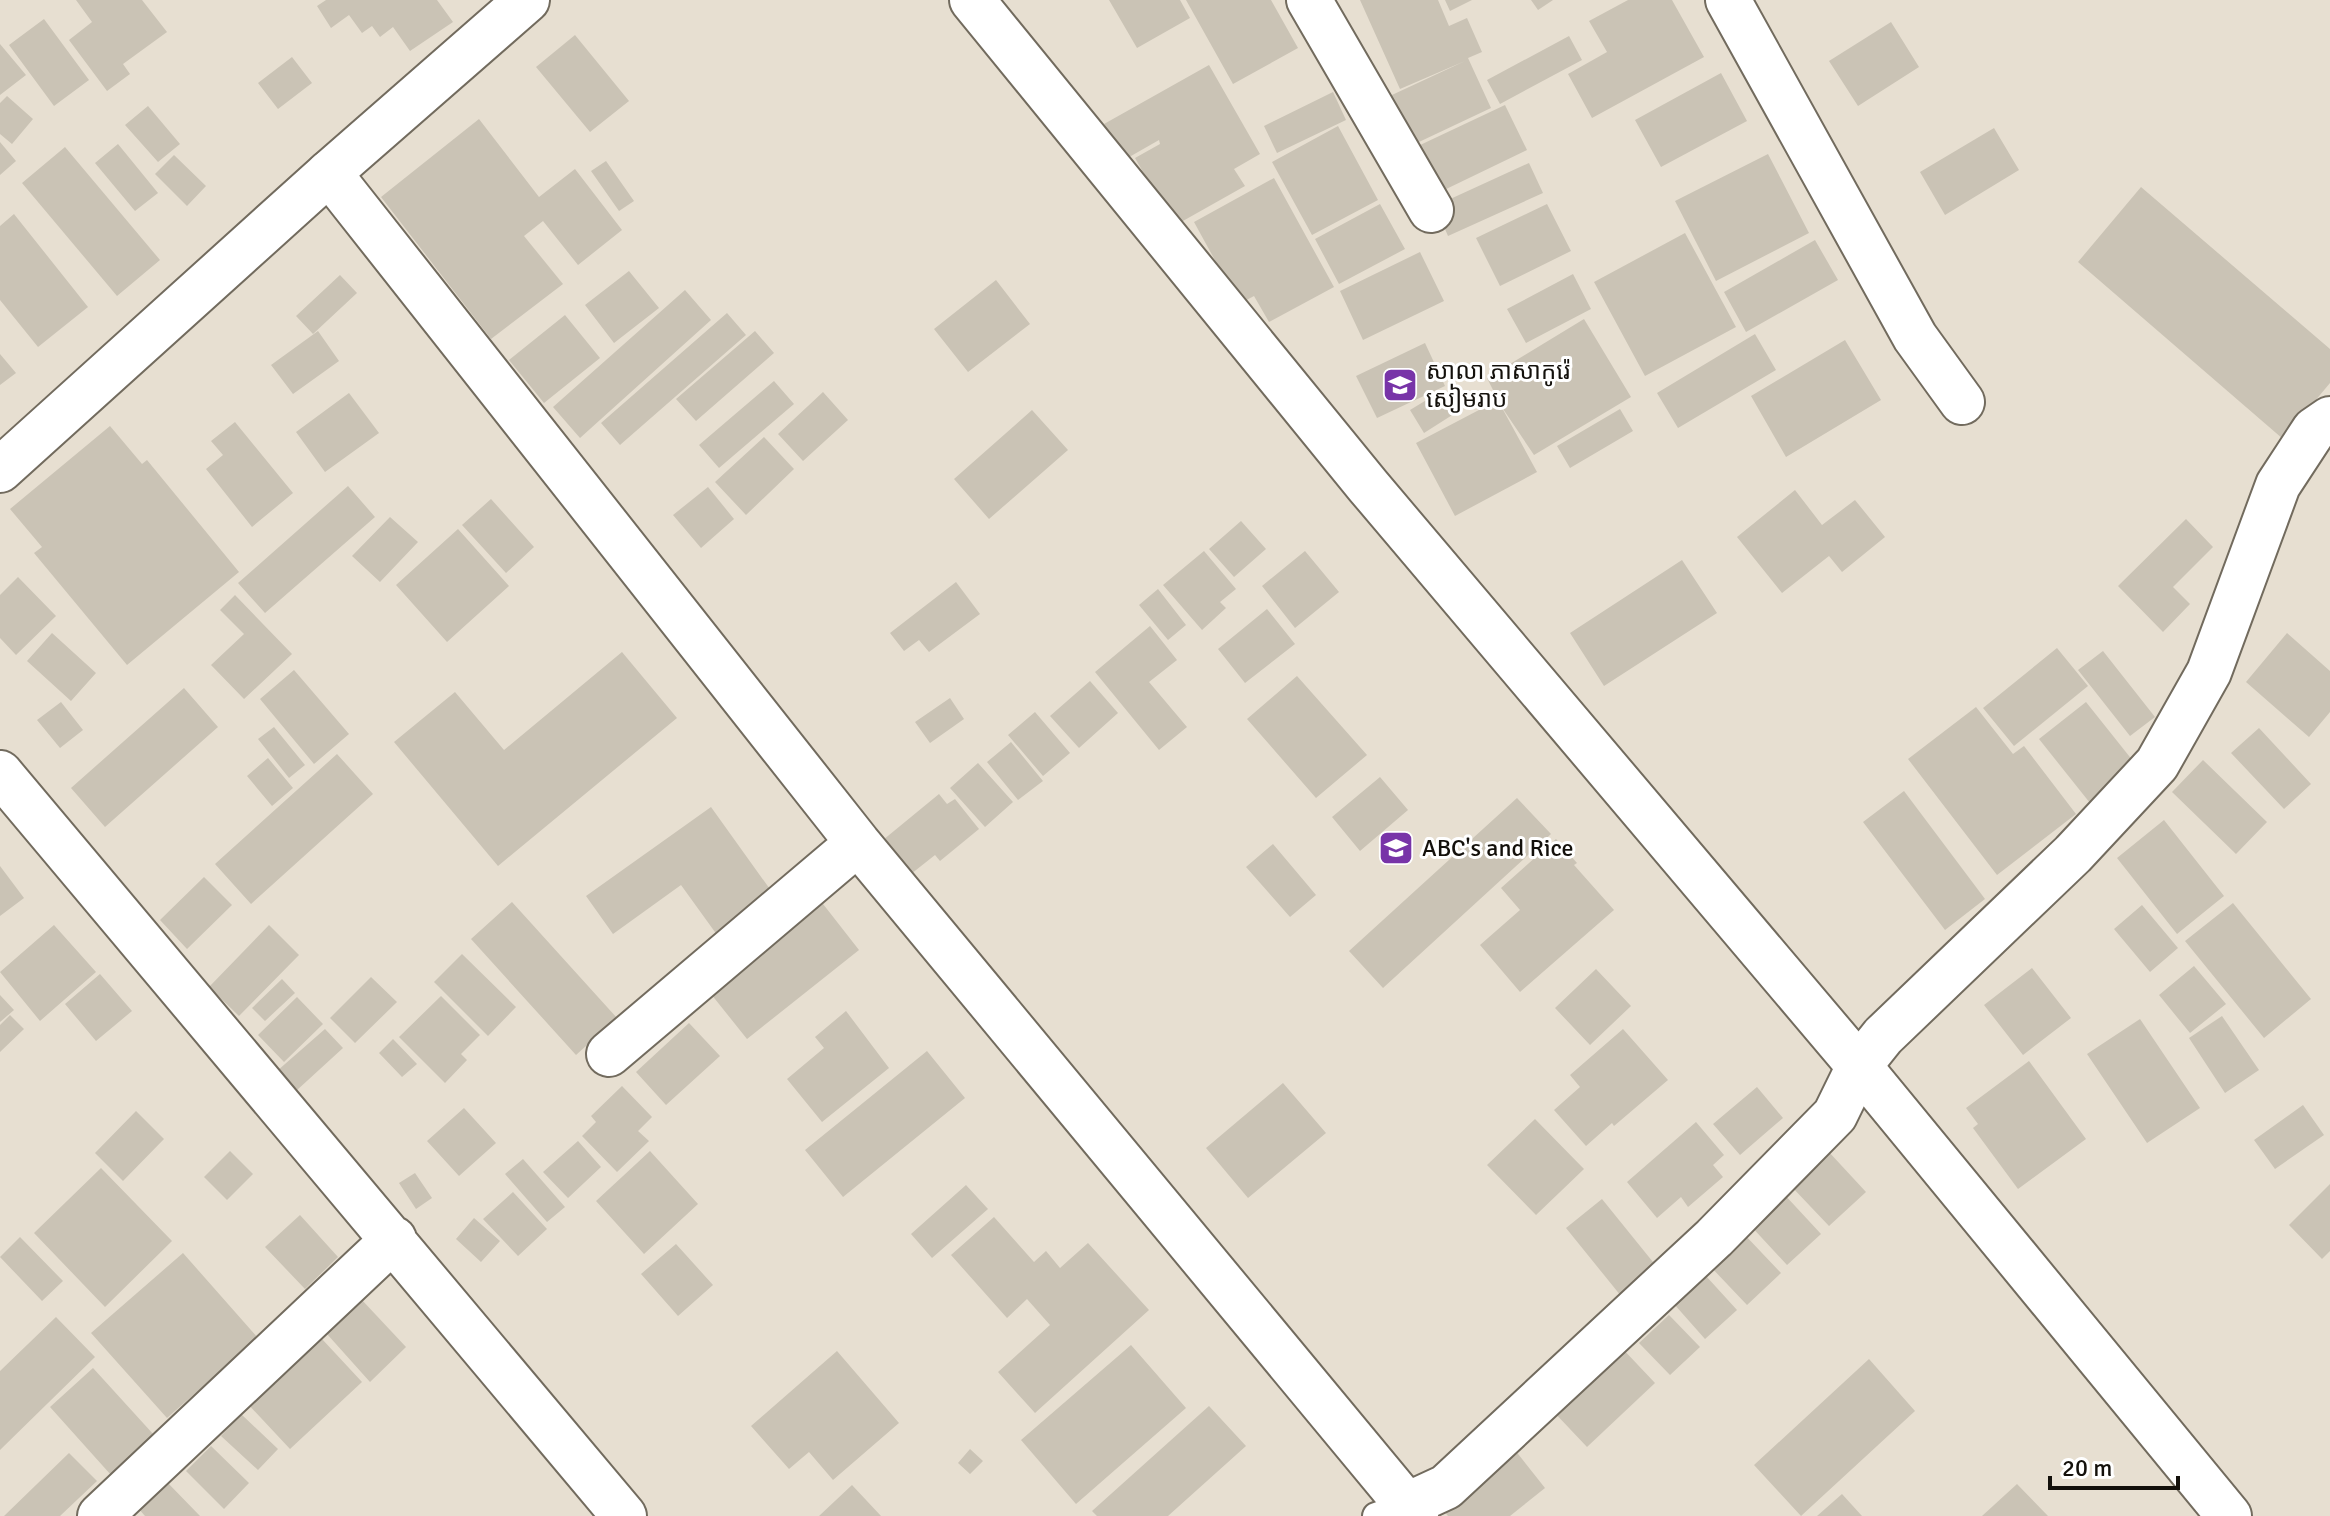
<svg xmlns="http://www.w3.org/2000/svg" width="2330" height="1516" viewBox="0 0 2330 1516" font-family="Signika,'Noto Sans Khmer',sans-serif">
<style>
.building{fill:#cac3b5}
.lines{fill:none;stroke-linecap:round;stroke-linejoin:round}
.lane-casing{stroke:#726b5e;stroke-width:30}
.street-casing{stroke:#726b5e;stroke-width:48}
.secondary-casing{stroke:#726b5e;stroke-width:48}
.lane{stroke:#fff;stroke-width:26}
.street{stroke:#fff;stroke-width:44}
.secondary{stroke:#fff;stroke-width:44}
.labels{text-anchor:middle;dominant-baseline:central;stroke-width:6;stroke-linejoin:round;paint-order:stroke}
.poi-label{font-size:24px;fill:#13100b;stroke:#fff;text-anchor:start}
</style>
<rect width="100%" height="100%" fill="#e7dfd1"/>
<path class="building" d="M76,0H142L167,32L123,64L130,74L107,91L69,40L92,22Z
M326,0H437L453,22L410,51L393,27L380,37L372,26L362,33L349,15L331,28L317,6Z
M1109,0H1180L1190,18L1137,48Z
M1186,0H1271L1298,48L1233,84Z
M1360,0H1438L1449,26L1467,18L1482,52L1468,58L1491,108L1402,150L1379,101L1465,61L1400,89Z
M1445,0H1472L1450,11Z
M1531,0H1553L1538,10Z
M1628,0H1672L1704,57L1592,118L1568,74L1607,52L1589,21Z
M44,19L89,80L54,106L9,45Z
M1891,22L1919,67L1858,106L1829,61Z
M575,35L629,101L590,132L536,67Z
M1569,36L1582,60L1500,104L1487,80Z
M0,44L26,75L0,95Z
M292,57L312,83L278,109L258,83Z
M1209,65L1260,154L1234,169L1245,186L1174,226L1135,158L1160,144L1159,140L1124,160L1104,124Z
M1721,73L1747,121L1661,167L1635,120Z
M1333,92L1346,120L1277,153L1264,126Z
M7,96L33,119L12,144L0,134V103Z
M1505,105L1527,150L1440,192L1418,146Z
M148,106L180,144L158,162L125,125Z
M479,119L539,197L575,169L622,230L578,265L543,221L524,236L563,284L491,339L381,197Z
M1338,126L1378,200L1312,235L1272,162Z
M1994,128L2019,170L1945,215L1920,172Z
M0,142L16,161L0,175Z
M118,144L158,193L135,211L95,163Z
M65,147L160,260L117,296L22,183Z
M1768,154L1809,233L1716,281L1675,201Z
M174,155L206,186L187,206L155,174Z
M606,161L634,201L619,211L591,171Z
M1529,163L1543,193L1448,236L1435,206Z
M1274,178L1334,287L1269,322L1254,296L1239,304L1194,222Z
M2141,187L2330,349V383L2283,439L2078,262Z
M1380,204L1405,249L1339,284L1315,239Z
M1547,204L1571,251L1500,286L1476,238Z
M14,214L88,307L38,347L0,300V226Z
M1685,233L1736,327L1645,376L1594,282Z
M1815,240L1838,280L1746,332L1724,292Z
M1420,252L1444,301L1363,340L1340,291Z
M629,271L659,308L614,343L585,305Z
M1573,274L1591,309L1526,343L1507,309Z
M340,275L357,293L313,334L296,316Z
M996,280L1030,324L968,372L934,329Z
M685,290L711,320L580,438L553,407Z
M727,313L746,335L620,445L601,423Z
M565,315L600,358L544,403L509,360Z
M1584,319L1631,397L1534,455L1501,406L1537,472L1455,516L1416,443L1498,400L1487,378Z
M318,331L339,361L293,394L271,365Z
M755,331L774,353L696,421L676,399Z
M1755,334L1776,370L1678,428L1657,393Z
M1845,340L1881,400L1786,457L1751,396Z
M1425,343L1445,386L1377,418L1356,376Z
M0,354L16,373L0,385Z
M774,381L794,404L719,468L699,445Z
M1443,390L1457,412L1424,433L1410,410Z
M823,392L848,420L803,461L778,434Z
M349,393L379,433L325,472L296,432Z
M1620,409L1633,431L1570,468L1557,446Z
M1032,410L1068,450L989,519L954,479Z
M235,422L293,493L252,527L206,469L223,455L211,441Z
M110,426L142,464L147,460L239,572L127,665L34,553L42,547L10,509Z
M764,437L794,469L746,515L715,482Z
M348,486L375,517L265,613L238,583Z
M708,487L734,519L701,548L673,515Z
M1795,490L1822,525L1855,500L1885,537L1842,572L1829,556L1782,593L1737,537Z
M491,499L534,547L506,573L462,525Z
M390,517L418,542L380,582L352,556Z
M2186,519L2213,547L2173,587L2190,604L2163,632L2118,586Z
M1241,521L1266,549L1234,577L1209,549Z
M458,529L509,586L447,642L396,585Z
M1204,551L1236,589L1220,602L1226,608L1202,630L1163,585Z
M1305,551L1339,592L1295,628L1262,586Z
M1682,560L1717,613L1604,686L1570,633Z
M18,577L56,616L16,655L0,638V595Z
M956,582L980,614L929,652L919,640L904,651L890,633Z
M1158,589L1186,625L1168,640L1139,605Z
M235,595L292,654L244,699L211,665L244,634L220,610Z
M1267,609L1295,644L1245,683L1218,649Z
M1150,626L1177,660L1149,682L1187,727L1159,750L1095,672Z
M52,633L96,673L71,701L27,661Z
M2287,633L2330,671V712L2309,737L2246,682Z
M2057,648L2088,686L2014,746L1983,708Z
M2103,651L2155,717L2130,736L2078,670Z
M622,652L677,718L498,866L394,742L455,692L504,750Z
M294,670L349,734L314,764L260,699Z
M1297,676L1367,755L1316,798L1247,719Z
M1090,681L1118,713L1079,748L1050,716Z
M184,688L218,727L105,827L71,788Z
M950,698L964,719L930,743L915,722Z
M61,702L83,730L60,748L37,720Z
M2086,702L2137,766L2090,803L2039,739Z
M1976,707L2013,754L2024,746L2076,814L1997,875L1908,759Z
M1035,712L1070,753L1043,776L1008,735Z
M274,727L305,765L289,778L258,739Z
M2259,728L2311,784L2284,809L2231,753Z
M1011,742L1043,781L1018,800L987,762Z
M337,754L373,794L251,904L215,864Z
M268,758L293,788L272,806L247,776Z
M2203,760L2267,822L2236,854L2172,792Z
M978,763L1013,802L985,827L950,788Z
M1380,777L1408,810L1360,851L1332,817Z
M1904,791L1985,899L1945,930L1863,822Z
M939,794L947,804L955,799L979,829L940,861L935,855L911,874L883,840Z
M1517,798L1551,834L1383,988L1349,951Z
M711,807L777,899L720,939L681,885L613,934L586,896Z
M2164,820L2224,896L2177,934L2117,858Z
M1556,839L1577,863L1574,865L1614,910L1520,992L1480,945L1520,910L1501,888Z
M1273,844L1316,895L1290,917L1246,867Z
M0,866L24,898L0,916Z
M204,877L232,905L187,949L160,920Z
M816,895L859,950L747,1039L703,984Z
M512,902L617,1018L576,1055L471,939Z
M2233,903L2311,999L2264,1038L2185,941Z
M2142,905L2178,948L2150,972L2114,929Z
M54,925L96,972L40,1021L0,972Z
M269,925L299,955L239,1016L209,987Z
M462,954L516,1007L488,1036L434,982Z
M2194,966L2226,1004L2190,1033L2159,995Z
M2032,968L2071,1018L2023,1055L1984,1005Z
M1596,969L1631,1006L1590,1045L1555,1008Z
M100,974L132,1011L96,1041L65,1004Z
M371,977L397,1002L355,1043L330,1018Z
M282,979L295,993L265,1021L252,1008Z
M0,995L14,1010L0,1022Z
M441,996L480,1035L461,1054L467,1060L445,1083L399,1037Z
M297,997L323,1024L284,1062L258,1035Z
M846,1011L889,1068L822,1122L787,1079L824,1048L815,1037Z
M10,1015L24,1029L0,1052V1025Z
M2222,1016L2259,1070L2225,1093L2189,1038Z
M2140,1019L2200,1108L2147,1143L2087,1054Z
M689,1023L720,1056L666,1105L636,1072Z
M325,1029L343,1048L296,1091L277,1071Z
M1623,1029L1668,1080L1614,1126L1612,1123L1586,1146L1554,1110L1580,1087L1570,1075Z
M393,1039L417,1064L402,1077L379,1053Z
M927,1051L965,1098L843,1197L805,1150Z
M2029,1061L2086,1139L2018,1189L1973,1128L1978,1124L1966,1108Z
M1283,1083L1326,1133L1248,1198L1206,1148Z
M622,1086L652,1117L638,1131L649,1141L617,1172L582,1136L596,1122L591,1116Z
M1757,1087L1783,1118L1740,1155L1713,1124Z
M2303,1105L2324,1135L2275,1169L2254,1140Z
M464,1108L496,1143L459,1176L427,1141Z
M136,1111L164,1139L123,1181L95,1153Z
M1535,1119L1584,1169L1536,1215L1487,1165Z
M1696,1122L1724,1155L1713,1165L1723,1177L1688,1207L1681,1197L1657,1218L1627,1182Z
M578,1141L601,1167L568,1198L543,1172Z
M230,1151L253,1174L227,1200L204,1177Z
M650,1151L698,1204L644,1254L596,1201Z
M1828,1151L1866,1192L1829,1226L1791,1186Z
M523,1159L565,1207L547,1222L505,1174Z
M101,1168L172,1241L105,1307L34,1233Z
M415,1173L432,1198L416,1209L399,1183Z
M2330,1184V1251L2322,1259L2289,1225Z
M966,1185L988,1209L932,1258L911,1234Z
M513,1192L547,1229L518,1256L483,1219Z
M1783,1193L1821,1234L1787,1265L1749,1224Z
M1602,1199L1657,1267L1621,1296L1566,1228Z
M300,1215L338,1257L305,1289L265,1247Z
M994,1217L1034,1262L1046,1251L1060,1268L1088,1243L1149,1310L1035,1413L998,1372L1050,1325L1027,1299L1007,1318L951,1255Z
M474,1218L500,1241L481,1262L456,1239Z
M1743,1233L1781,1273L1747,1305L1709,1265Z
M20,1237L63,1281L42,1301L0,1257Z
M676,1244L713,1285L678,1316L641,1274Z
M183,1253L258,1338L167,1418L91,1333Z
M1706,1276L1737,1310L1705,1339L1674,1304Z
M361,1299L406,1347L370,1382L327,1334Z
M1669,1315L1700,1347L1670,1375L1639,1343Z
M56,1317L95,1357L0,1450V1371Z
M322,1339L362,1382L290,1449L245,1401L270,1378L275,1384Z
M1131,1345L1186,1408L1076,1504L1021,1440Z
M1620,1346L1655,1383L1587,1447L1552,1410Z
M837,1351L899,1423L833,1480L809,1452L789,1469L751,1426Z
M1869,1359L1915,1411L1801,1516L1754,1465Z
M93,1368L154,1435L111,1475L50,1407Z
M1209,1406L1246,1446L1168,1516H1097L1092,1511Z
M241,1414L278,1449L258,1470L221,1436Z
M1511,1445L1545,1488L1510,1516H1448L1438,1504Z
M211,1446L249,1483L224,1509L186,1471Z
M970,1449L983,1461L970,1474L958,1463Z
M69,1453L97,1481L60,1516H4Z
M166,1481L200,1516H145L138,1508Z
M2017,1484L2048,1516H1982Z
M852,1485L881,1516H819Z
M1842,1494L1862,1516H1817Z"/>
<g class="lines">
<g class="lane-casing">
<path id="lane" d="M1376,1516L1407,1505"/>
</g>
<g class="street-casing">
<path id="street" d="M1309,0L1431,210
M1728,0L1915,337L1962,402
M329,173L858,843L1416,1516
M0,773L624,1516
M609,1054L858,843
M1407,1505L1446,1487L1714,1238L1835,1115L1859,1066L1883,1036L2073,854L2157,764L2209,672L2278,485L2314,430L2330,419
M100,1516L394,1239"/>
</g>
<g class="secondary-casing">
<path id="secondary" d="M972,0L1368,486L1859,1066L2229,1516
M0,470L329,173L527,0"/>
</g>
<use href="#lane" class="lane"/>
<use href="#street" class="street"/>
<use href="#secondary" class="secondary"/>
</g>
<defs>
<g id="school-square" transform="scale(1.8)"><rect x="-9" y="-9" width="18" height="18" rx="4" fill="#7834a8" stroke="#fff"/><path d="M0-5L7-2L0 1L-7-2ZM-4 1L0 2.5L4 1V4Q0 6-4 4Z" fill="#fff"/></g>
</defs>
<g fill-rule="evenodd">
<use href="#school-square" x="1400" y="385"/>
<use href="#school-square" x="1396" y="848"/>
</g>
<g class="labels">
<g class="poi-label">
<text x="1426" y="371">សាលា ភាសាកូរ៉េ<tspan x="1426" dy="28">សៀមរាប</tspan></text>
<text x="1422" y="848">ABC's and Rice</text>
</g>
</g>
<path d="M2050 1476v12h128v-12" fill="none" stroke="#13100b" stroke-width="4"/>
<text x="2062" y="1476" font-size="24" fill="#13100b" stroke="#ffffff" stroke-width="6" paint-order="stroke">20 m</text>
</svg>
